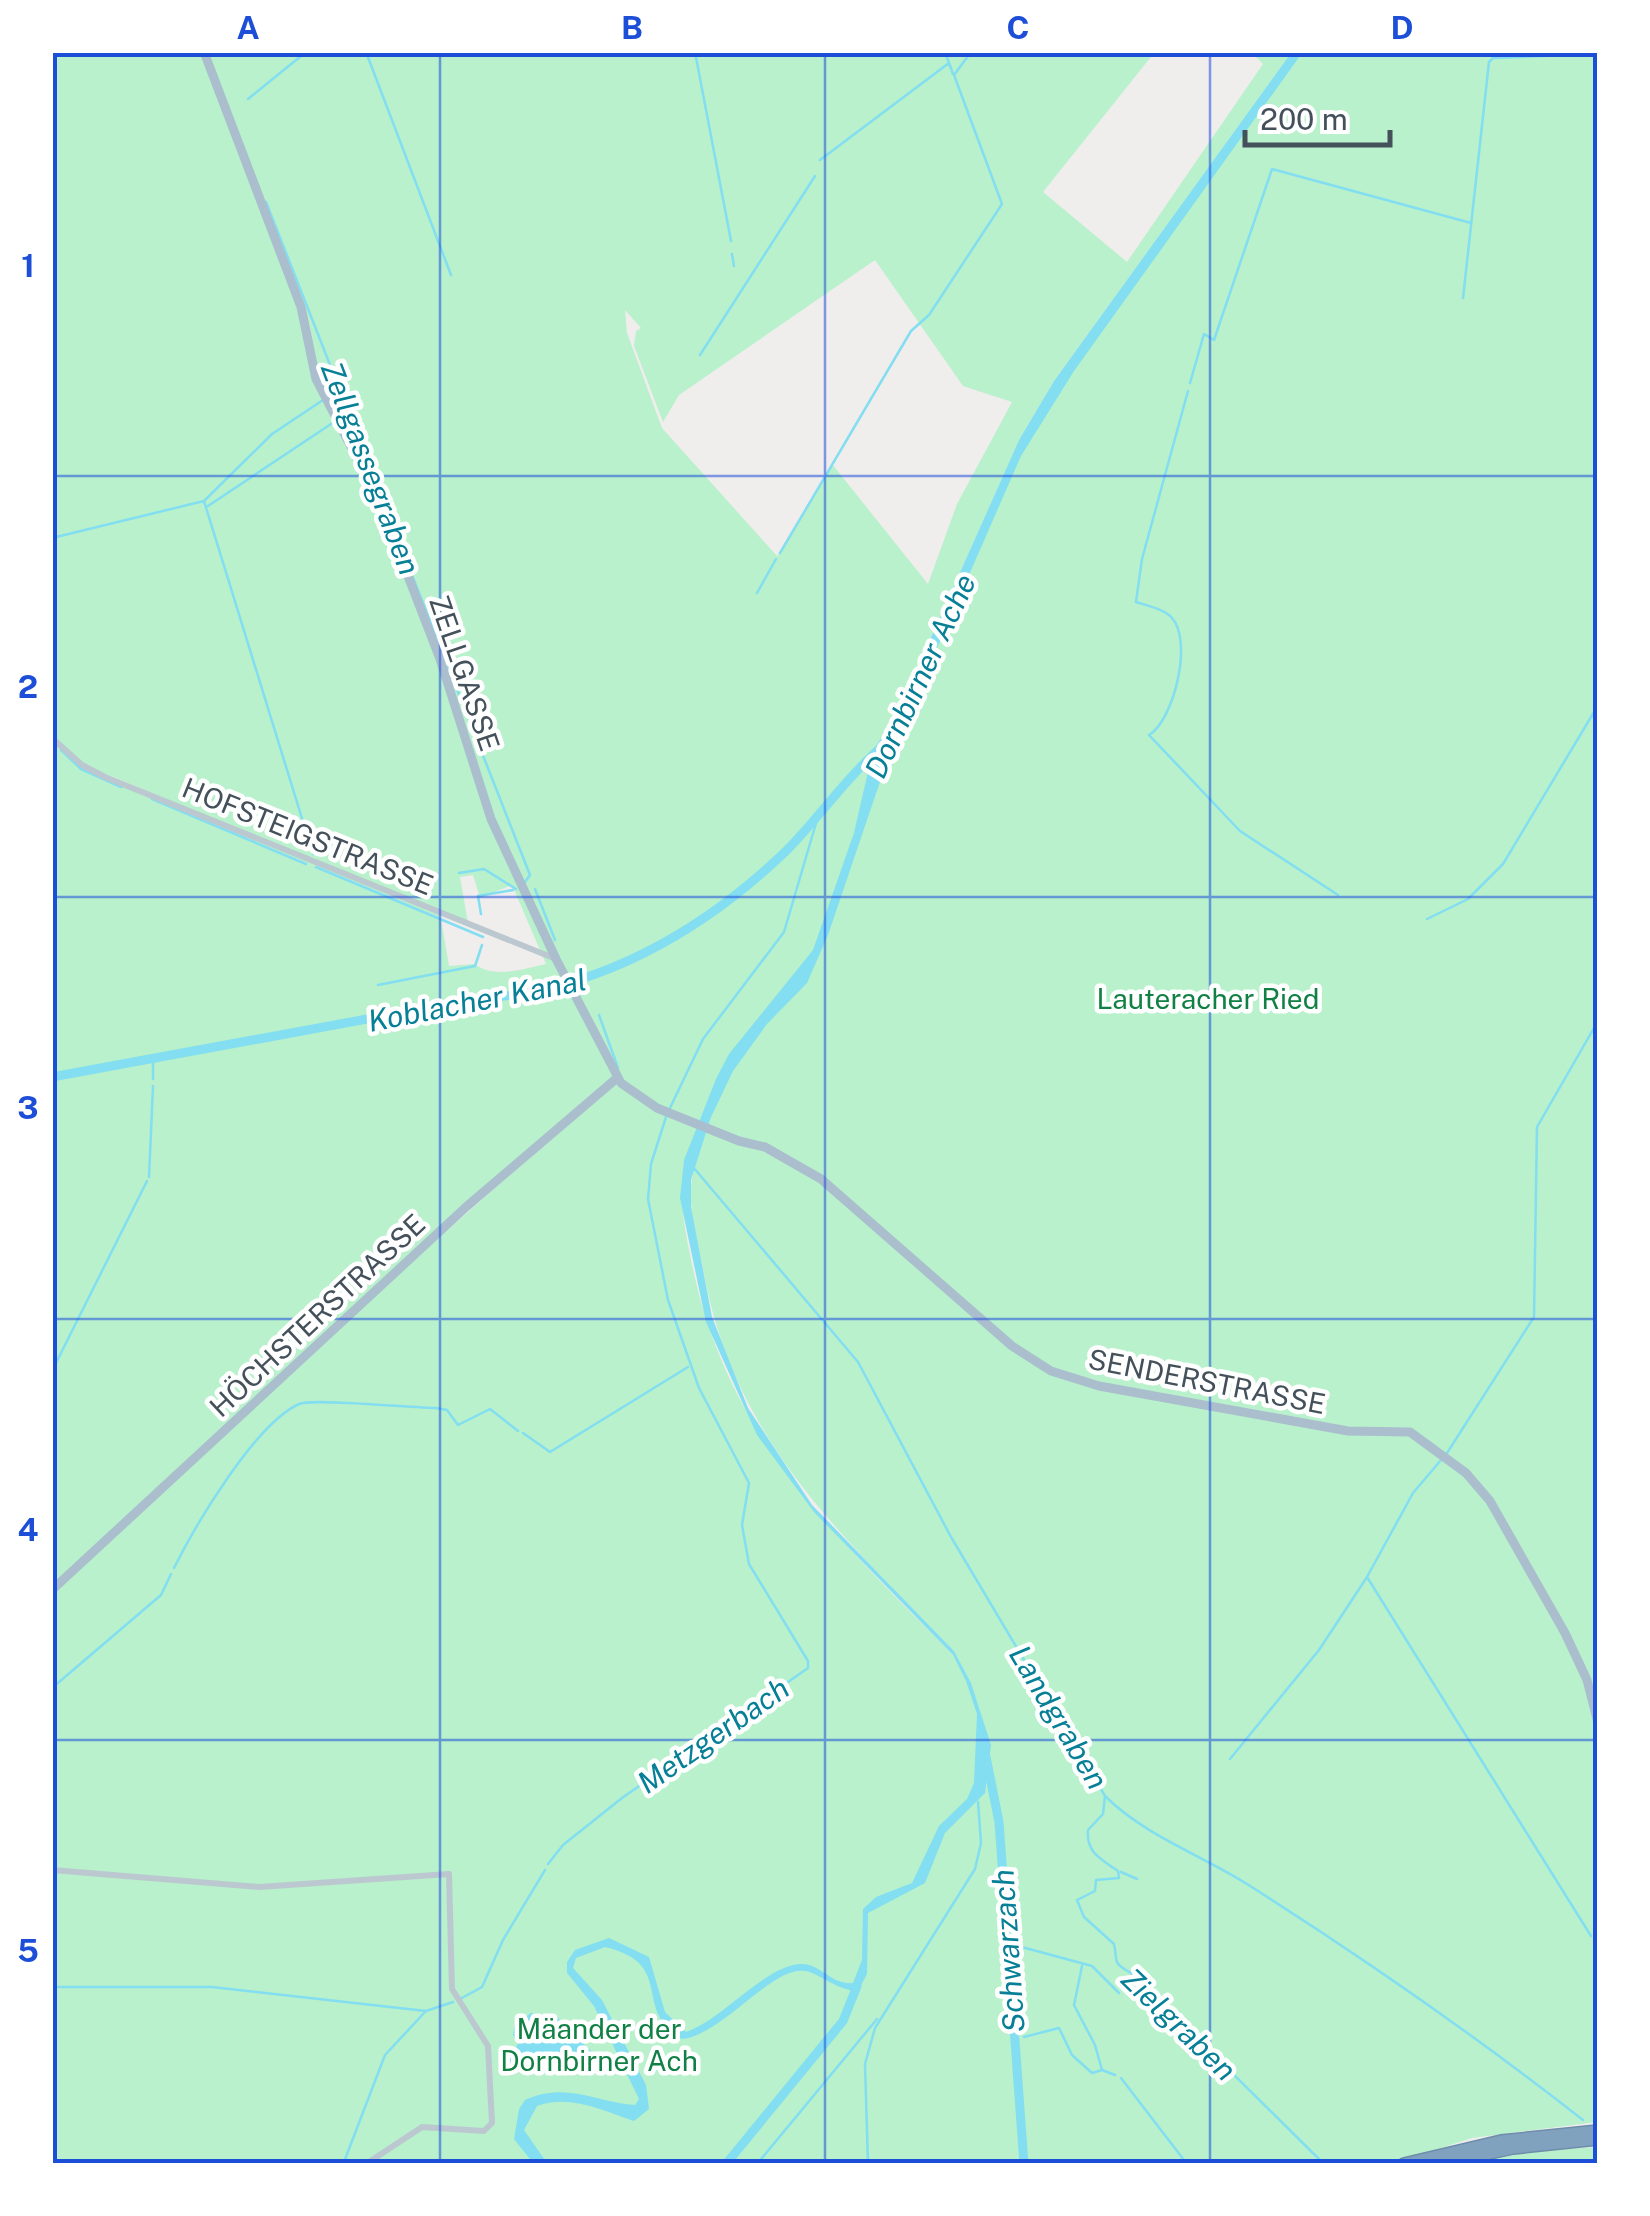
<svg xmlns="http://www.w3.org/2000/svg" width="1650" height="2216" viewBox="0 0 1650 2216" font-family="'Public Sans',sans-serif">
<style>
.green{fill:#b8f1cc;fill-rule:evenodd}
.water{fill:#82def0}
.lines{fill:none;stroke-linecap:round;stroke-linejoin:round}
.stream{stroke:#82def0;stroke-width:2.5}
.river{stroke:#82def0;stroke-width:9}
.highway-casing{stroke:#6d8dab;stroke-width:14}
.minor{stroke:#bcc8d0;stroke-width:6}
.major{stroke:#abbece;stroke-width:9}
.highway{stroke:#81a2bf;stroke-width:11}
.grid{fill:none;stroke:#1d4ed8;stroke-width:2.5;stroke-opacity:0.55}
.labels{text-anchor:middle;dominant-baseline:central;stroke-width:9;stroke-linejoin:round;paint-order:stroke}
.street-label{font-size:28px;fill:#44515b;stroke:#fff}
.park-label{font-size:28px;fill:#118044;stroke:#fff}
.water-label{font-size:30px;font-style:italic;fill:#067f97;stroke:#fff}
.neatline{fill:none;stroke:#1d4ed8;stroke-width:4}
.grid-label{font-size:32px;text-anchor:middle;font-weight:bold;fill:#1d4ed8}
</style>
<rect width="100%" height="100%" fill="#f0eded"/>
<path class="green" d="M53,53H1154L1043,192L1127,262L1263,64L1252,53H1291L1054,381L1019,440L896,716L873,750L877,758L912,694L1022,442L1294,53H1597L1598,1850L1593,1914L1598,1915L1597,2122L1472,2138L1392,2164L53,2163V1593L401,1271L617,1081L526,1151L444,1224L53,1587ZM875,260L963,386L1012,402L957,504L928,584L832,464L777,556L662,428L627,333L625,310L641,328L636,331L634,346L663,422L679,395ZM91,770L114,777L273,844H272ZM473,875L480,898L512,885L546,964C523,969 495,979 474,964L449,966L440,913L468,923L460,877ZM702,1116L710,1120C704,1140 693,1164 691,1186C689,1213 698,1242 703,1269C734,1440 839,1532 954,1651L967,1680L953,1655C839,1539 733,1443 695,1278C680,1209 674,1183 702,1116Z
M1597,2147V2163L1461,2164L1536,2151Z"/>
<path class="water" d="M1291,53H1302L1074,371L1021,456L885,767L828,935L807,983L767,1024L733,1071L711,1117L691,1180V1207L712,1317L748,1408L812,1505L954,1651L971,1683L991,1745L985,1793L945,1833L925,1883L868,1913L867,1974L856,1995L855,1991C833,1988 817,1972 805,1971C771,1966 723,2035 682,2039C631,2010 677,1964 605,1947L576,1958L573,1968L602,2000L646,2085L649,2109L634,2121C603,2111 571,2094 537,2106L524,2130L547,2163H533L514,2139L519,2109L525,2100C566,2081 596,2102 635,2105L639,2099L594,2006L567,1973V1962L575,1950L609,1938L649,1957L665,2012L686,2032C723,2020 766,1964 802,1964C821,1964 831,1985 853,1983L862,1960L863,1909L876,1897L912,1883L939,1826L967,1799L974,1783L977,1714L966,1681L953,1655L814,1512L757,1435L706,1322L680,1198L684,1160L716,1079L729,1054L813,950L854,833L873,750L896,716L1019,440L1054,381Z
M531,2013L556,2016L602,2062L607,2075L555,2064L504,2067L518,2044L513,2035L515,2024Z"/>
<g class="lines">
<path class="stream" d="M366,52L451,275
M695,52L731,241
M945,52L953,74
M248,99L306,52
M820,160L949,63
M266,202L382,497
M732,254L734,266
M1463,298L1489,62L1493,58L1598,54
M700,355L815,176
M1190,383L1204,334L1214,340L1272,169L1471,223
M1188,391L1142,559L1136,602C1148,606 1164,609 1172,618C1193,641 1174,720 1149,735L1240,831L1338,895
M204,501L313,854
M208,506L334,422
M52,538L204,501L272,434L323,400
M401,547L530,875L525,882
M780,553L911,331L929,315L1002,204L954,75L971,52
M757,593L776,559
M61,750L81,769L121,787
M152,799L306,864
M316,867L483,937
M459,873L484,869L516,889
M535,889L555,940
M481,914L478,896L513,890
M1427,919L1468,899L1503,864L1594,712
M378,985L475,966L482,945
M599,1015L618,1068
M153,1061V1079
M669,1110L703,1039L784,932L819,813
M693,1167L858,1362L951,1537L1105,1796C1144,1835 1201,1855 1247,1884C1362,1957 1476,2036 1583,2120
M149,1177L153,1086
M52,1371L147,1181
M523,1433L550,1452L688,1367
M1447,1453L1534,1317L1537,1127L1598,1021
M1441,1460L1413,1493L1367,1577L1591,1936
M174,1568C196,1524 255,1424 299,1404C312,1398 413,1408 436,1408L447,1410L458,1425L490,1409L518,1431
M52,1688L161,1595L171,1574
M1230,1759L1319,1650L1367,1577
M1105,1796L1103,1814L1088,1830C1086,1853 1101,1859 1118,1871L1119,1878L1096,1880L1095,1891L1077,1900L1084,1917L1114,1944C1118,1961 1111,1962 1131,1973L1324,2164
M548,1864L563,1845L622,1798L808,1668V1661L749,1564L742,1525L749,1483L699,1388L668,1300L648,1199L651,1164L666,1117
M1121,1872L1137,1879
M1007,1943L1011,1944
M1018,1946L1092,1966L1119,1993
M1082,1966L1074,2005L1095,2045L1102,2070
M52,1987H212L426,2011L453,2002
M460,1999L482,1987L503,1940L545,1870
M1024,2037L1059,2028L1072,2055L1092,2073L1102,2070L1115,2075
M1015,2041L1017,2040
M1121,2078L1187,2164
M344,2162L385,2055L425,2012
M757,2164L877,2019
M868,2164L865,2064L875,2028L975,1869L981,1843L978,1802"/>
<path class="river" d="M52,1077L481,998C598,991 702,932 786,851C819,818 844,780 879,749
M986,1757L999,1822L1024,2164
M726,2164L843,2021L857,1986"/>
<g class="highway-casing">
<path id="highway" d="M1404,2164L1501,2141L1598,2131
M1438,2164L1513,2148L1598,2139"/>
</g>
<path class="minor" d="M52,738L82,765L105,777L556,959
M52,1870L259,1887L449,1874L452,1989L488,2046L492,2123L484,2131L422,2127L366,2164"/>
<path class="major" d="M204,52L301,307L316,379L379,501L440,659L491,819L556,959L621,1083L657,1108L739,1141L765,1147L821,1179L1012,1346L1051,1371L1099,1386L1348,1431L1410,1432L1466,1473L1490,1501L1565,1633L1587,1680L1598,1723
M52,1590L466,1207L617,1078
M1598,1904V1966"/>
<use href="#highway" class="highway"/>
</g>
<path class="grid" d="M440,52V2164M825,52V2164M1210,52V2164M52,476H1598M52,897H1598M52,1319H1598M52,1740H1598"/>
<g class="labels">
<g class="street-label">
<text transform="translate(465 673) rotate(71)">ZELLGASSE</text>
<text transform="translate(308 836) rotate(22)">HOFSTEIGSTRASSE</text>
<text transform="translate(317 1315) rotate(-43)">HÖCHSTERSTRASSE</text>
<text transform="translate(1207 1381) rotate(11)">SENDERSTRASSE</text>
</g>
<g class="park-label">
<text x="1208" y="998">Lauteracher Ried</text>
<text x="599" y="2028">Mäander der<tspan x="599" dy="32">Dornbirner Ach</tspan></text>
</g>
<g class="water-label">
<text transform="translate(371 468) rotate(69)">Zellgassegraben</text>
<text transform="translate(920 676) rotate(-65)">Dornbirner Ache</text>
<text transform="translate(477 1000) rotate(-11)">Koblacher Kanal</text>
<text transform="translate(1059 1717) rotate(59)">Landgraben</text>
<text transform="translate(713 1735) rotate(-35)">Metzgerbach</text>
<text transform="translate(1008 1951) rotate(-94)">Schwarzach</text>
<text transform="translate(1179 2024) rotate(44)">Zielgraben</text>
</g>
</g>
<rect width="1650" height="2216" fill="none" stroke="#ffffff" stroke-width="110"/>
<path d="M1245 130v15h145v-15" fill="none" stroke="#44515b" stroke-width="5"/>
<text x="1260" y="130" font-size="30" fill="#44515b" stroke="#ffffff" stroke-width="8" paint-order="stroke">200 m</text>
<rect x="55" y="55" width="1540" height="2106" class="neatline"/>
<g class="grid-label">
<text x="248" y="39">A</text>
<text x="632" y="39">B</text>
<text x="1018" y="39">C</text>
<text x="1402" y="39">D</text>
<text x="28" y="277">1</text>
<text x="28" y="698">2</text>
<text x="28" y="1119">3</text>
<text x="28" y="1541">4</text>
<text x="28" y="1962">5</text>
</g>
</svg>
